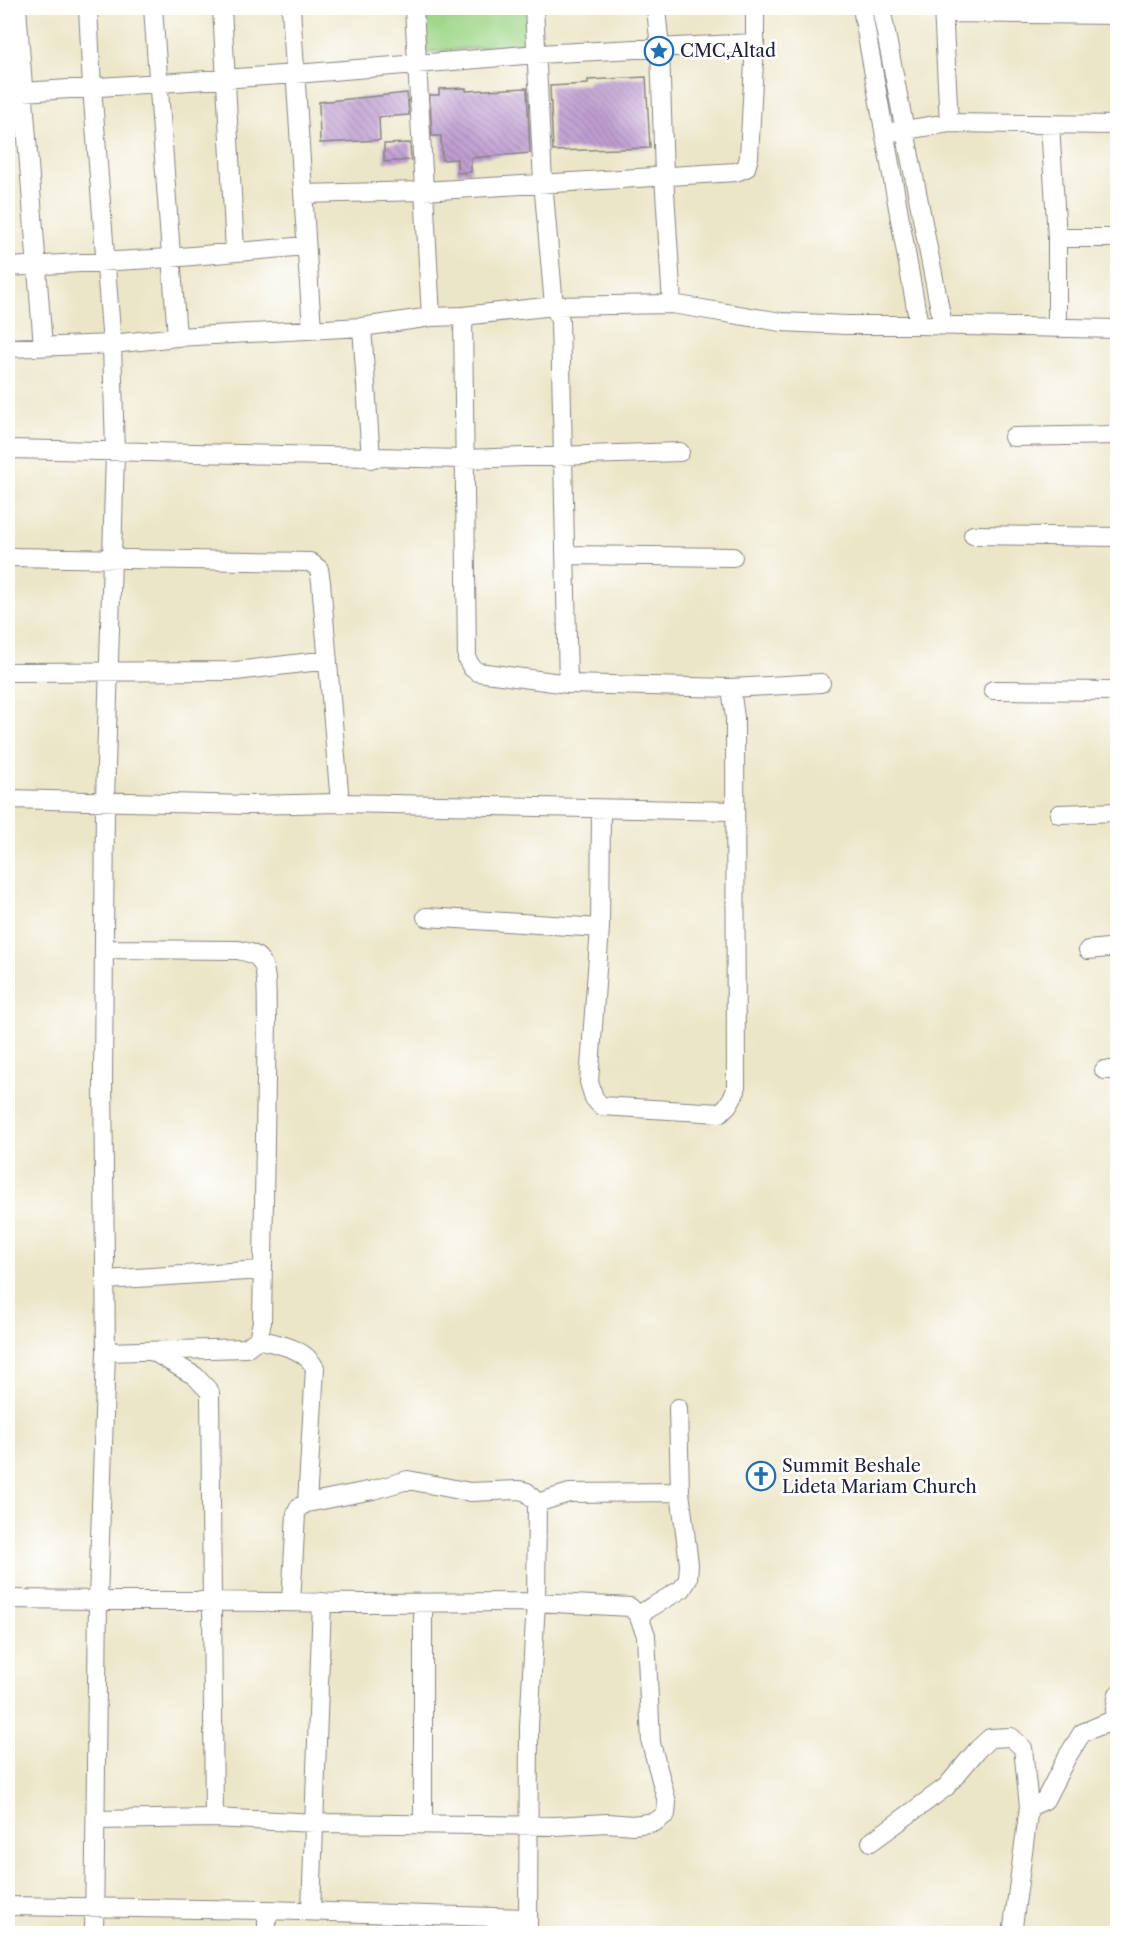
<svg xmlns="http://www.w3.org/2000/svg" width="1125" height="1941" viewBox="0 0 1125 1941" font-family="'Libre Caslon Text',serif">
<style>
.green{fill:#9fd789;stroke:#607c62;stroke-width:1.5}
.building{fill:url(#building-back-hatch)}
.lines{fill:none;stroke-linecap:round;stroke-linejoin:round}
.street-casing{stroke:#878482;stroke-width:20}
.street{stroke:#fff;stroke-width:18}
.labels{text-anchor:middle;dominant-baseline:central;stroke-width:5;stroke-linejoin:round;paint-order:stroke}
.poi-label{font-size:18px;fill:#22223b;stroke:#fff;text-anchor:start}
</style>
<defs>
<pattern id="building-back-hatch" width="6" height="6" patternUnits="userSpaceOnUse" patternTransform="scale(1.5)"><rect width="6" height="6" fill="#bf9ed1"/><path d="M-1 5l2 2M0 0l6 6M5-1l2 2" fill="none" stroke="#9b80ab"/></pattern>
</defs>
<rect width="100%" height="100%" fill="#fff"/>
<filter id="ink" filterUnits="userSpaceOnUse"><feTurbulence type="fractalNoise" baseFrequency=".0167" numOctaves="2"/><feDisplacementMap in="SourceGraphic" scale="12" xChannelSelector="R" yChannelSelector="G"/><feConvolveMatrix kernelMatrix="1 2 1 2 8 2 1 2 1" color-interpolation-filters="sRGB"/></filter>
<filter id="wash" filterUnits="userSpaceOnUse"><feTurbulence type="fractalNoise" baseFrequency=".008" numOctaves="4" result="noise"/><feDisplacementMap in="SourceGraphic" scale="24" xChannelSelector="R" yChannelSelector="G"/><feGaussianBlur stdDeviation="1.35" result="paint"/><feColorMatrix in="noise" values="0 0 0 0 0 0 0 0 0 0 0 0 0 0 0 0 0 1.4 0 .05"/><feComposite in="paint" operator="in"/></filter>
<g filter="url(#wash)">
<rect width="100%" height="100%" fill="#ece6c8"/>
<path class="green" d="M424,8H533L535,44L426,52Z"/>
<g id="blocks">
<path class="building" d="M646,77L650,148L553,151L550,86L588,84V80Z
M466,88V91L527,88L530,153L471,158V172L457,173V159L442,160L441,136H432L430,95H439V89Z
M407,93L409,115L379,117L380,140L320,143L319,102Z
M410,143L411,160L384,162V144Z"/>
</g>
</g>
<g filter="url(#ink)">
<use href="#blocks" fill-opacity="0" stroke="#878482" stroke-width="1.5"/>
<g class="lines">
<g class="street-casing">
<path id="street" d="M17,8L43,347
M88,8L92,87L112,344L115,453L105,801L103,1081L106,1352L98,1601L94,1934
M153,8L177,337
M222,8L235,251
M291,8L312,329
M414,8L431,317
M534,8L543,182L554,306L560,320L568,684
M862,8L919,325
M881,8L943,325
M943,8L949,123
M943,13L1118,15
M8,93L296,74L537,54L755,43
M1050,125L1057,238V328
M892,132L949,123L1118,125
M303,194L423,191L736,172L746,168L749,157L755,43V8
M1057,238H1118
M8,267L170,258L306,246
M672,304L781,322L847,325H919L1118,329
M463,316L467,659L472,668L478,672L568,684L731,688L735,718L736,1091L728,1105L720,1113L601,1106L594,1098L589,1082L600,928L601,810
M362,327L371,459
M8,348L112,344L177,337L362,327L431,317L463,316L554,306L672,304L664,176L660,49L656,8
M1013,437L1118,435
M8,449L464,459L680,452
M973,535L1118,537
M565,555L733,557
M8,557L310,562L319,569L321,582L340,803
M8,672L236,671L328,660
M731,688L821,683
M993,690L1118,691
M8,799L249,805L340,803L735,811
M1059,814L1118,812
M426,917L600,928
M104,949L238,950C246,952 255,953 260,960C269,970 266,1004 267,1018L262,1322L258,1339L246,1348L106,1352
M1088,950L1118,947
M1104,1070H1118
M105,1280L262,1270
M258,1339C279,1345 304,1347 315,1368L307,1503
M154,1352L195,1376L210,1392L214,1818
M537,1503L569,1493L680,1492
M8,1599L365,1603L536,1602L630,1607L638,1615L646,1635L651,1743L667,1802L666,1814L655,1822L633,1825L607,1823L556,1826L316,1823L214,1818L96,1820
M291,1602L296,1514L299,1507L307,1503L373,1490L408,1480L470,1492L519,1490L527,1492L537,1503L536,1602L529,1726L528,1934
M423,1603V1824
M638,1615L682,1589L688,1579L689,1564L680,1492L678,1408
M1118,1694L1113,1720L1118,1736
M1029,1807L1045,1800L1067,1757L1082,1733L1113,1720
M871,1842L946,1787L978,1749L990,1738L1011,1737L1023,1748L1029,1807L1012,1934
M8,1906L267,1910L528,1918
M311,1911L322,1602
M267,1934V1910"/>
</g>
<use href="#street" class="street"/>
</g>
</g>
<defs>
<g id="sight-ring" transform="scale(1.5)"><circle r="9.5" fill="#fff" stroke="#1f6fb2" stroke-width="1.5"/><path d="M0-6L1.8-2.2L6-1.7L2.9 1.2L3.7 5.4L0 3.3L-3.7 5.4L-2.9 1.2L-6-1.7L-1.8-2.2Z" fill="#1f6fb2"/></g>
<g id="church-ring" transform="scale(1.5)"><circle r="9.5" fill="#fff" stroke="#1f6fb2" stroke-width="1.5"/><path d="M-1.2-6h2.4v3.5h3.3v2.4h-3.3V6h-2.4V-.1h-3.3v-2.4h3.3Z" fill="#1f6fb2"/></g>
</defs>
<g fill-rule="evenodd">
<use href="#sight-ring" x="659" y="51"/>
<use href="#church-ring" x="761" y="1476"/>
</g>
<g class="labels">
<g class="poi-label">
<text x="680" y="51">CMC,Altad</text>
<text x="782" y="1466">Summit Beshale<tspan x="782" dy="21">Lideta Mariam Church</tspan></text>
</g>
</g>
<rect width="1125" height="1941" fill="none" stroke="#fff" stroke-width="30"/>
</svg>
